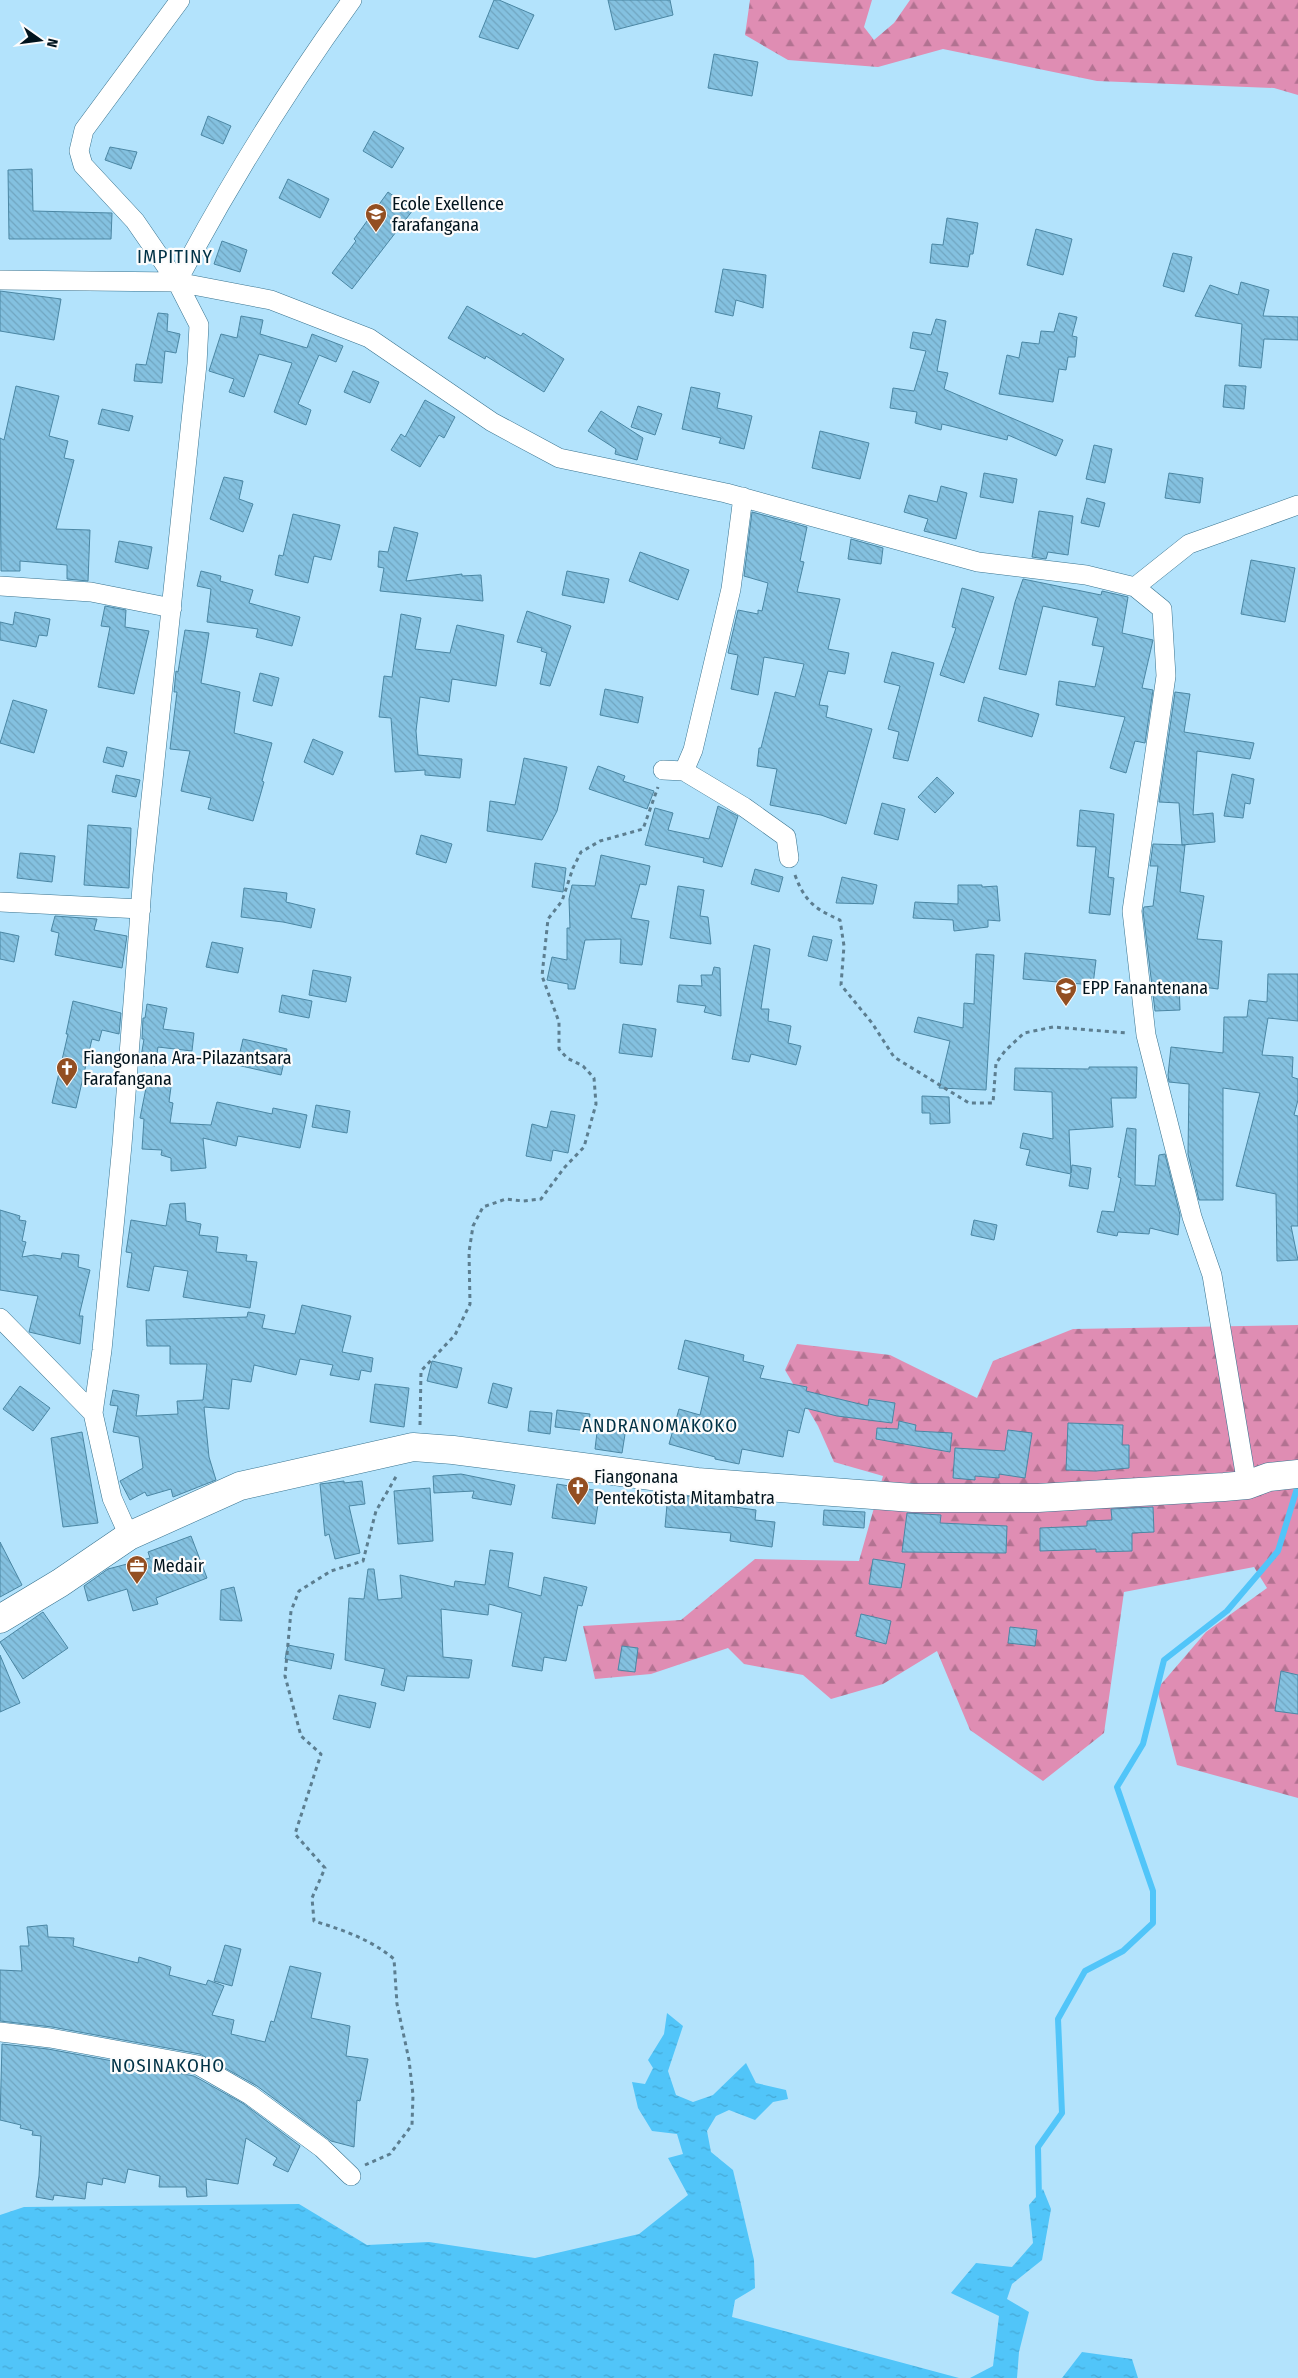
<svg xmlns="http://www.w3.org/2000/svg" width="1298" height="2378" viewBox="0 0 1298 2378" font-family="'Fira Sans Condensed',sans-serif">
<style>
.forest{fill:url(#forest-firs)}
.water{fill:url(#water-ripples)}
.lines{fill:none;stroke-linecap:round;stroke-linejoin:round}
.stream{stroke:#51c5f9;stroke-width:6}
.building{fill:url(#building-back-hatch);stroke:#4b87a4}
.street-casing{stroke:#38738f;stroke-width:20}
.secondary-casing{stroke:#38738f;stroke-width:29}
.path{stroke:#5c7e90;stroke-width:3;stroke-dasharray:4 4;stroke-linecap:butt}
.street{stroke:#fff;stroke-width:19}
.secondary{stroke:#fff;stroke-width:28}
.labels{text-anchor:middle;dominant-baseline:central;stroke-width:4.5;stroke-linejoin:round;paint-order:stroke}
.poi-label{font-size:18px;fill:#00131d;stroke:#fcfcfc;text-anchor:start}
.neighbourhood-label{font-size:19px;letter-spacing:1px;fill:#003246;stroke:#fcfcfc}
</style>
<defs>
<pattern id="forest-firs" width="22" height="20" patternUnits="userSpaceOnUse" patternTransform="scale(1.25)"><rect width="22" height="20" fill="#df8db3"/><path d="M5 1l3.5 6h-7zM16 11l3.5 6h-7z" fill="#b27291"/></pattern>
<pattern id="water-ripples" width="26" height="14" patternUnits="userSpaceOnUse" patternTransform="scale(1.25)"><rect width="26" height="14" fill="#51c5f9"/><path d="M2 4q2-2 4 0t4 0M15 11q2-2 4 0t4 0" fill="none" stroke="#45a8d5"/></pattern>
<pattern id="building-back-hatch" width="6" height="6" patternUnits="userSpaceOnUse" patternTransform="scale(1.25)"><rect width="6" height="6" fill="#84c1e0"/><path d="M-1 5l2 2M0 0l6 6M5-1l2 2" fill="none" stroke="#70a5c0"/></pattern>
</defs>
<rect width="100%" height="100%" fill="#b3e3fc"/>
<path class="forest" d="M750,0H872L864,27L874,40L894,23L910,0H1298V95L1274,88L1097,81L943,49L878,67L788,60L745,35Z
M1298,1325V1798L1177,1765L1157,1689L1206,1632L1267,1588L1254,1567L1124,1592L1104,1733L1043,1781L970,1730L937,1651L883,1684L831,1699L803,1675L744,1664L728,1648L651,1674L595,1679L583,1626L681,1620L755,1559L859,1561L883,1476L834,1462L818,1426L785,1370L797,1344L890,1355L977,1398L993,1361L1073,1329Z"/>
<path class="water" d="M667,2013L683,2026L668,2071L676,2095L693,2102L713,2095L746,2063L756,2083L786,2090L788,2099L773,2102L755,2120L729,2110L716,2116L707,2131L711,2152L733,2170L754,2260L755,2288L735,2300L732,2317L959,2378H0V2215L24,2207L299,2204L367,2245L429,2242L535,2258L639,2234L688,2195L668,2158L683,2154L677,2134L652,2131L638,2108L632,2082L645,2084L653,2068L648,2060L664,2034Z
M1043,2189L1051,2209L1042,2260L1012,2284L1007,2299L1029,2312L1019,2352L1017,2378H970L993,2366L999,2316L951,2293L976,2263L1012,2267L1033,2243L1029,2205Z
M1082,2352L1132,2359L1138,2378H1062Z"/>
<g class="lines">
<path class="stream" d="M1039,2200L1038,2147L1062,2113L1058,2019L1085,1971L1123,1951L1153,1923V1891L1117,1787L1143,1744L1164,1660L1227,1611L1278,1551L1298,1485"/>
</g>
<path class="building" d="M494,0H499L534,15L518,49L479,37Z
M608,0H670L673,15L615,30Z
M714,54L758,62L752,96L708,88Z
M208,116L231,126L223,144L201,135Z
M374,131L404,148L392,168L363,151Z
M110,147L137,152L131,169L105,160Z
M32,169L33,211L112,213L111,239H9L8,170Z
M288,179L329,199L320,218L279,198Z
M388,192L413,210L352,289L332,273L356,241L354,239Z
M947,218L978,223L973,254H970L968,267L930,263L932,244L943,245Z
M1036,229L1072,239L1063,275L1027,265Z
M222,241L247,250L240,272L214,264Z
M1173,253L1192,257L1184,292L1163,286Z
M723,269L766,275L763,308L736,300L733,316L715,312Z
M1241,282L1269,290L1263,316L1298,317V340L1264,339L1261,368L1239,366L1242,324L1195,316L1210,285L1238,295Z
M0,291L61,299L54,340L0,331Z
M467,306L521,336L523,333L564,359L544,392L486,356L485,359L448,338Z
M158,313L168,314L167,331L180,334L176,353L165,351L162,383L134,381L136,364L146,365Z
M1059,313L1077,317L1072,336L1077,337L1075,357H1068L1066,370L1059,369L1053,402L999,394L1007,355L1019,358L1022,342L1039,344L1041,331L1054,332Z
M241,316L263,320L260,334L307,348L312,334L343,346L336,362L319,355L298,404L311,410L306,425L274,412L292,363L259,354L244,397L229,392L234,379L209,371L221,334L237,338Z
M936,319L946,321L937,371L948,373L944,389L1063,440L1056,456L1008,435L1007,440L942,424L941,430L915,423L917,412L890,408L893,388L914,391L926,351L910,348L913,332L931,335Z
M353,371L379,382L370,403L344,392Z
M1225,385L1246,386L1244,409L1223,407Z
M16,386L59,396L49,436L68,441L64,458L74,460L56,529L90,530L88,581L67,579V565L20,561V571H1L0,438L4,440Z
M691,387L720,393L717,408L752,416L744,449L719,443L721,438L682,429Z
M425,400L455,417L444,438L439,435L420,467L391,450L401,434L405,437Z
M638,406L662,414L655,435L631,427Z
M102,409L133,416L129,431L98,424Z
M601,411L643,438L637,460L615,454L616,449L588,431Z
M820,431L869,443L860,479L812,468Z
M1094,445L1112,449L1105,483L1086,479Z
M984,473L1017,479L1013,503L980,497Z
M1169,473L1203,478L1200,503L1165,498Z
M224,477L243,481L239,499L253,504L243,532L210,519Z
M941,486L967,493L956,539L924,531L928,519L904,512L909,495L937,502Z
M1087,498L1105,503L1099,527L1081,523Z
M1039,511L1073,516L1068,555L1048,552L1046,559L1032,557Z
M752,512L807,527L800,561L804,562L797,592L840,599L828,649L849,653L845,674L828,671L819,705L828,706L826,717L872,729L846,824L821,815L770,805L777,769L757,766L759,748H761L775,692L795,697L804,664L764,657L758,695L731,689L738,655L728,653L738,610L758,614V610L762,611L768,583L744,576Z
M293,514L340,525L331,560L314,556L308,583L275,575L279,555L283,556Z
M394,527L418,533L406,581L462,574V576L481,575L483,601L380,591L384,568L378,567L379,551L388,552Z
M851,539L883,548L881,564L848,559Z
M119,541L152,547L148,569L115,562Z
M640,552L689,570L678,600L629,581Z
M1251,560L1295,568L1285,622L1241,614Z
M201,571L221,576L220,581L253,590L249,603L300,617L292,646L256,637L258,629L207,622L211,589L197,586Z
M567,571L609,579L604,603L562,595Z
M1023,579L1101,595L1102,591L1128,597L1122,633L1153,640L1142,688L1153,690L1145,743L1135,741L1126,773L1110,768L1125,717L1056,705L1059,681L1095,687L1104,647L1092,645L1098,618L1043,606L1026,675L999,669L1015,602Z
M962,588L994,597L964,683L940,675L956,628L952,627Z
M105,606L126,610L125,627L149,631L134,694L98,687L110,627L101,626Z
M527,611L571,626L550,686L540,684L547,653L541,651L542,648L517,642Z
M15,612L50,619L47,636L39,635L36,647L0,640V622L13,625Z
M401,614L421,618L415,649L450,653L457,625L504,635L496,686L452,679L449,702L420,697L416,731L418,755L462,759L460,778L425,775V770L395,772L391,718L379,717L384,676L392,677Z
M185,630L209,633L201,683L240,692L234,733L272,743L262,781L264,782L253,821L208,809L211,798L181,791L190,751L170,749L177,692H174L176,671L178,672Z
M892,652L934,663L908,761L893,758L899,732L888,729L900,686L884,682Z
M260,673L279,678L272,706L253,701Z
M605,689L643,697L638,723L600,715Z
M1175,692L1190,694L1184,732L1254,743L1250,759L1197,751L1193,815L1213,813L1215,842L1182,845L1179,803L1159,802Z
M984,697L1039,714L1032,737L978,721Z
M13,700L47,710L34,753L0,743Z
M313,739L343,752L333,775L304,762Z
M107,747L127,752L123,767L103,762Z
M524,758L567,767L557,811L542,840L487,831L490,801L515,805Z
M598,766L625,776L623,781L654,791L647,809L589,789Z
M1232,774L1254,779L1250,804L1245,803L1243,818L1224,816Z
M116,775L140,780L136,797L112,792Z
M937,777L954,793L935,813L918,797Z
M882,803L905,809L898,840L874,834Z
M718,806L738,816L722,867L703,862L704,858L645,845L655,808L673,813L668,830L709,839Z
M1080,810L1114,814L1108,877L1114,878L1110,915L1089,913L1096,847L1077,846Z
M88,825L131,828L129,888L84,885Z
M421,835L452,844L446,863L416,854Z
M1153,844L1185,845L1180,892L1204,896L1197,939L1222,941L1218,989L1179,984L1180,1010L1155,1011L1143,911L1144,907L1153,906L1158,866H1150Z
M20,853L55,856L52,882L17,878Z
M601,855L650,866L646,885L640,884L631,918L649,921L642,965L620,963L621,939L585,940L575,989H568V984L547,980L552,957L567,960V928H570L569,899L572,885L595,886Z
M535,863L566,868L563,892L532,887Z
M755,869L783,877L779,892L751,884Z
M842,877L877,885L873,904L836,903Z
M958,885H982V887L997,886L1000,921L988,920V927L954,931L953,920L913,918L915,902L958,904Z
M678,886L704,890L700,916L708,917L711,944L670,938Z
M244,888L287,893L286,902L315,909L311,928L283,922L241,917Z
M55,916L97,919L94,930L127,936L122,968L55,955L59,933L51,931Z
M0,932L19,936L14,962L0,959Z
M813,936L832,940L827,961L808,956Z
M212,942L243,948L238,973L206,967Z
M754,945L770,949L761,1009H769L768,1021L791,1026L788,1043L801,1046L796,1065L751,1054L749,1062L732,1059Z
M1025,953L1096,960L1093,985L1023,979Z
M976,954L994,955L986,1090L939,1088L950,1041L914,1032L918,1017L963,1028L964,1003L974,1004Z
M714,967L720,968L721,1016L704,1012L706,1006L677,1002L679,985L702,986L701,975H712Z
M313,970L351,977L346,1002L309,995Z
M1268,974H1298V1021L1268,1018L1262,1055L1293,1057L1292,1077L1298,1079V1100L1294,1115L1298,1116V1226H1291L1298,1260L1277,1261L1276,1194L1236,1186L1260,1093L1223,1088V1200H1199L1188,1154L1189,1084L1169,1082L1168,1075L1171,1047L1223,1053L1224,1017H1247L1249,1000L1267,1002Z
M282,995L312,1001L309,1018L279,1012Z
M73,1001L121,1013L119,1034L102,1030L99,1041L92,1039L76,1108L52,1103L68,1034H66Z
M147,1004L167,1008L163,1029L194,1033L192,1051L158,1047L155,1066L140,1063L144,1039H142L143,1018H145Z
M623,1024L656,1029L652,1057L619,1053Z
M243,1039L287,1049L281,1075L237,1065Z
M1089,1067H1137L1136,1098H1111L1113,1127L1069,1130L1071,1173L1072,1165L1091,1168L1088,1189L1069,1186L1071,1174L1026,1165L1030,1150L1020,1148L1023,1133L1053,1139L1052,1092L1014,1090L1015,1068L1089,1069Z
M147,1083L171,1087L169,1102L173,1103L170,1123L211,1125L217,1102L272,1114L273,1108L307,1115L300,1148L238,1136L236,1146L203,1138L206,1168L171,1171V1158L161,1155L162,1150L142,1149L144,1119L140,1118Z
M922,1096L949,1097L950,1123L930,1124V1113H922Z
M316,1105L350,1111L347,1133L312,1127Z
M551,1111L575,1115L568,1153L553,1150L551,1161L526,1156L532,1124L547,1128Z
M1127,1128L1136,1129L1135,1185L1155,1186L1159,1155L1165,1154L1180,1215L1178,1235L1150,1228L1149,1234L1118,1232L1117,1236L1097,1232L1102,1211L1114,1212L1121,1178L1118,1177Z
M185,1203L186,1221L201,1224L199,1235L218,1237L216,1252L247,1255L246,1261L257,1262L250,1308L183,1297L188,1271L154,1266L149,1291L127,1287L132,1253L126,1252L131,1220L166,1226L170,1204Z
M0,1210L20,1216L19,1220L26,1221L22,1241L26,1242L22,1257L34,1255L61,1259L62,1253L79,1255L78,1267L90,1270L79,1316H83L80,1344L29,1332L38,1296L0,1290Z
M974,1220L997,1225L994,1240L971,1235Z
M302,1305L351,1316L342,1352L373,1358L371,1372L361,1370L359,1380L330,1375L333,1365L300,1359L296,1375L254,1365L251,1382L232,1379L229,1409L204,1407L209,1457L216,1480L173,1497L171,1489L147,1496L145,1492L130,1500L120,1481L143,1468L139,1437L113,1432L118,1406L110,1405L113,1390L139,1395L136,1416L178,1414L177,1401L203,1400L207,1364H170V1346H147L146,1320L247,1317L248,1312L265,1315L262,1328L295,1334Z
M685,1340L744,1355L743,1361L764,1366L760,1378L807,1387L806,1391L868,1406L869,1399L895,1403L892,1423L837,1416L805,1408L799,1433L788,1430L783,1457L742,1449L739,1464L715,1459V1457L669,1444L679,1409L700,1415L709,1377L678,1369Z
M432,1361L462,1368L457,1388L427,1381Z
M493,1383L512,1388L507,1408L488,1403Z
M375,1384L409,1388L404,1427L370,1422Z
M20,1386L50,1408L33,1431L3,1409Z
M557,1410L590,1414L588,1431L555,1427Z
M530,1411L552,1413L550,1434L528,1431Z
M899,1421L916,1425L915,1431L952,1433L950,1452L876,1439L877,1428L898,1429Z
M1068,1423L1123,1425L1122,1445H1129V1468L1096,1471L1066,1470Z
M598,1424L626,1428L622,1453L595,1449Z
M1008,1430L1032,1433L1025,1478L999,1474V1478L975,1476V1480L953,1478L955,1448L1005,1451Z
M82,1432L98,1523L63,1527L51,1438Z
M461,1474L515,1485L511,1505L472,1498L474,1491L434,1493L433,1476Z
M344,1481V1483L362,1481L365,1504L349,1506L360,1553L335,1559L329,1534L325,1536L320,1484Z
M557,1484L600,1491L595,1524L552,1518Z
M430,1488L433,1541L398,1544L394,1491Z
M668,1494L712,1499V1504L756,1510L755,1520L775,1522L772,1547L730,1541L731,1533L665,1527Z
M1153,1507L1154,1532L1132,1533V1551L1096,1552V1549L1040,1551V1528L1087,1526V1521L1112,1520L1111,1509Z
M824,1510L865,1512L864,1528L823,1525Z
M907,1513L941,1515L940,1523L1007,1526L1006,1553L902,1552Z
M191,1536L207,1578L156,1598L158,1604L133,1611L127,1589L88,1601L84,1586L108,1569L150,1558L148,1552Z
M0,1542L22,1585L0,1597Z
M490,1550L513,1553L508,1587L541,1596L544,1577L587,1587L582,1606L578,1605L566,1661L544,1657L542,1671L512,1666L522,1613L489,1604L488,1615L441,1609L443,1657L472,1660L469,1678L407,1676L404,1691L381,1685L385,1669L345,1660L349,1598L364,1599L368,1569H374L378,1600L402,1598L400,1575L454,1587L455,1581L485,1585Z
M873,1559L905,1564L901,1588L869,1584Z
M234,1587L242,1621L220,1620L221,1590Z
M43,1612L68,1648L23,1679L0,1642Z
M861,1614L891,1621L886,1644L856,1636Z
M1010,1627L1037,1630L1035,1646L1008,1643Z
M288,1645L334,1654L331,1669L285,1659Z
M622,1646L638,1648L635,1672L618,1670Z
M0,1655L20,1703L0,1712Z
M1281,1671L1298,1675V1714L1275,1711Z
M339,1695L376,1703L370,1728L333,1719Z
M47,1925L48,1937L74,1938L73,1946L138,1963L139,1957L171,1967L169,1975L206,1985L208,1980L224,1986L212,2015L234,2020L231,2034L265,2042L271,2021L274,2022L290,1966L321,1973L311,2018L350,2026L346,2056L368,2059L360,2101L357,2100L354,2147L331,2141L257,2086L200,2054L52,2027L0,2021V1970L22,1971L20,1946H29L27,1927Z
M225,1945L241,1949L232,1986L214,1981Z
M2,2044L48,2049L194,2076L244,2104L300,2146L288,2172L273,2165L277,2158L246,2138L238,2184L206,2179L207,2196L187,2197L186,2187H159L160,2176L128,2169L125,2183L103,2178L102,2185L87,2182L85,2199L54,2195L53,2200L36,2197L39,2176L41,2136L32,2135L33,2131L20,2128L21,2125L0,2120Z"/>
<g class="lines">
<g class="street-casing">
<path id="street" d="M0,280L177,282L271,300L369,338L492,422L559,458L726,493L978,562L1086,575L1135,587L1162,609L1166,676L1132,911L1146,1035L1192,1217L1212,1275L1247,1485
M177,282C229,184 287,90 352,0
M0,586L91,592L172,608
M1135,587L1189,544L1298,505
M663,770L684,771L693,750L731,589L743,497
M684,771L744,807L786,837L789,858
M0,902L141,909
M0,1318L93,1413
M129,1536L112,1498L93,1413L102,1350L122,1145L143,874L197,364L199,325L177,282L135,221L83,165L79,151L84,130L180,0
M0,2032L50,2038L198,2065L250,2095L322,2148L351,2176"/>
</g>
<g class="secondary-casing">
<path id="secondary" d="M0,1619L60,1583L129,1536L240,1486L413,1447L453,1450L697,1482L913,1498H1038L1224,1487L1247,1485L1269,1477L1298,1474"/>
</g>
<path class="path" d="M795,875C805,902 815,909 840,920L844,946L841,985L872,1023L894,1057L969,1103H993L996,1063L1005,1051L1024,1033L1053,1027L1127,1033
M420,1425L421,1371L455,1335L470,1304L469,1252L473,1226L483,1207L506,1199L523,1201L541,1199L564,1168L584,1147L596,1104L594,1078L583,1066L567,1058L559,1049V1022L542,976L548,919L562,901L573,868L581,852L600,841L643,829L658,787
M365,2165L390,2154L412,2125L413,2095L409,2060L397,2004L394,1959C370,1939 343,1930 314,1921L312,1898L325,1868L295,1834L321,1754L301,1736L285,1676L291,1611L299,1591L331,1571L363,1561L376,1511L397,1475"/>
<use href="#street" class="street"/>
<use href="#secondary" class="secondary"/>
</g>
<defs>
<g id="school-pin" transform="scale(1.125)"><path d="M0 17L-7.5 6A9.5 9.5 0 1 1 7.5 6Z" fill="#934f22" stroke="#fcfcfc"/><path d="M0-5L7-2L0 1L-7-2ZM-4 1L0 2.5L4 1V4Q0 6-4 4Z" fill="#fff"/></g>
<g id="church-pin" transform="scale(1.125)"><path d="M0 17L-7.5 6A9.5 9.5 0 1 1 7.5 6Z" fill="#934f22" stroke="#fcfcfc"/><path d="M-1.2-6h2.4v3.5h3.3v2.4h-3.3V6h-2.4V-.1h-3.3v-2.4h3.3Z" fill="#fff"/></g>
<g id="office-pin" transform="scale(1.125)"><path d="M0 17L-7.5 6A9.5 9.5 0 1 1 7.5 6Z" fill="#934f22" stroke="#fcfcfc"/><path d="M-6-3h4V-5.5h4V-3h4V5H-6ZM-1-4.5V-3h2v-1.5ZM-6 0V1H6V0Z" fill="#fff"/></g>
</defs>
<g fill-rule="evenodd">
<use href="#school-pin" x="376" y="214"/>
<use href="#school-pin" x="1066" y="988"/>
<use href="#church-pin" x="67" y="1068"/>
<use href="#church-pin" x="578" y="1487"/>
<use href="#office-pin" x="137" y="1566"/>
</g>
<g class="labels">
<g class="poi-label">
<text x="392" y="204">Ecole Exellence<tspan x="392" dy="21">farafangana</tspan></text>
<text x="1082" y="988">EPP Fanantenana</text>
<text x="83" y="1058">Fiangonana Ara-Pilazantsara<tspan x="83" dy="21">Farafangana</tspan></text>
<text x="594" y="1477">Fiangonana<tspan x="594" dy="21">Pentekotista Mitambatra</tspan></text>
<text x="153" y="1566">Medair</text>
</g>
<g class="neighbourhood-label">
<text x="175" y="256">IMPITINY</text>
<text x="660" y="1425">ANDRANOMAKOKO</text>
<text x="168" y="2065">NOSINAKOHO</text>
</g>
</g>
<g transform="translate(40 40) rotate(104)" stroke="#fcfcfc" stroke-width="4" paint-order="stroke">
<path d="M0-4L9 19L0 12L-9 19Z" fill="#00131d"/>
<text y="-8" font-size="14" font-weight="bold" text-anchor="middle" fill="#00131d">N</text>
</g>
</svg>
